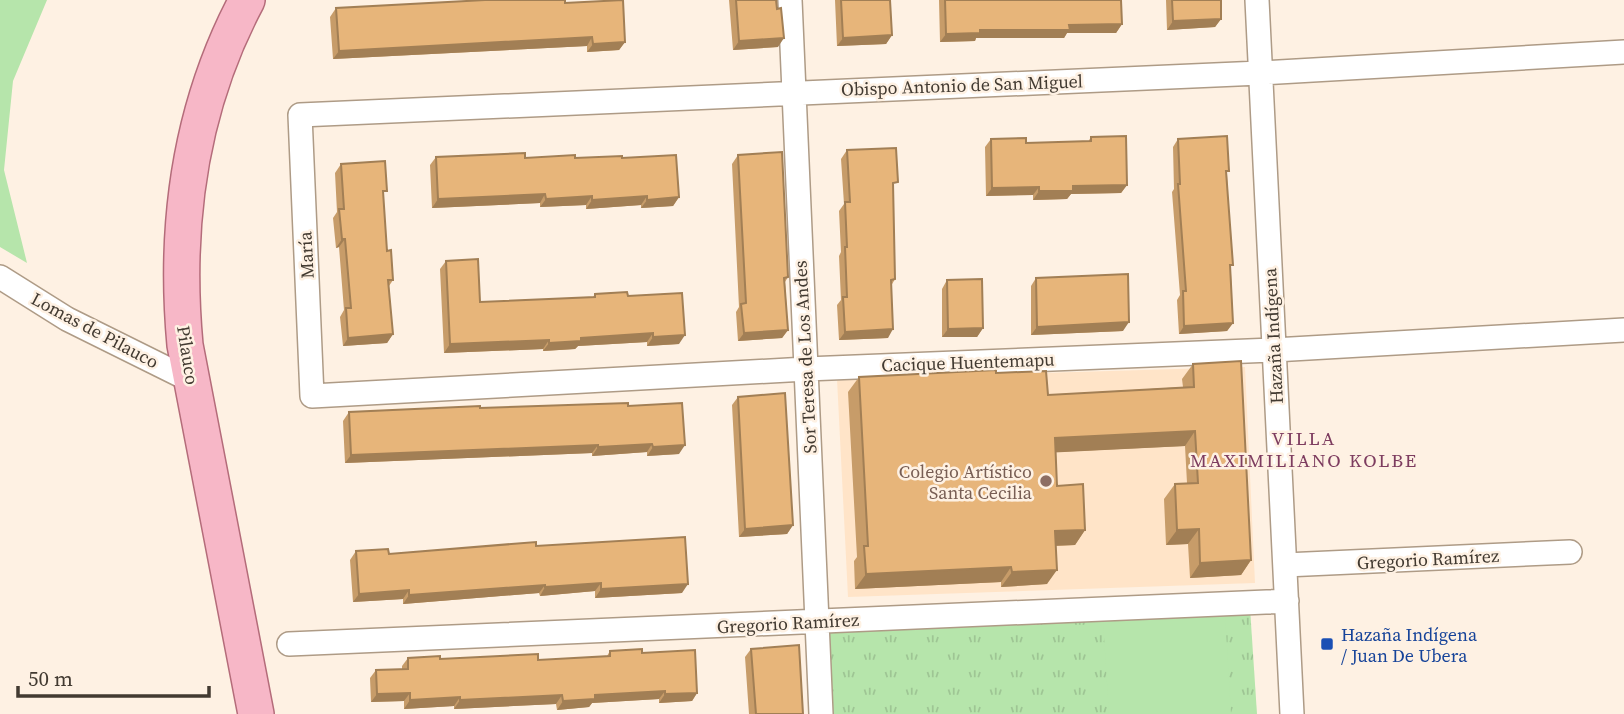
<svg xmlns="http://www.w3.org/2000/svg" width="1624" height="714" viewBox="0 0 1624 714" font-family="'Source Serif 4',serif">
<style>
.built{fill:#ffe4c8}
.grass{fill:url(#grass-tufts)}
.pitch{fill:#b6e5ab}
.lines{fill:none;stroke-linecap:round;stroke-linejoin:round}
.street-casing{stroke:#ae9b86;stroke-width:26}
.primary-casing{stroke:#b46c7a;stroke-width:38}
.street{stroke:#fff;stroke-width:23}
.primary{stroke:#f7b7c7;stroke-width:35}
.wall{fill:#c79c69}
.shaded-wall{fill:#a27f55}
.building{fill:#e7b57a;stroke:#a27f55;stroke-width:2}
.education-dot{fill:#8d6e63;stroke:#fef1e3;stroke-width:2.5}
.transit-dot{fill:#1a4fb4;stroke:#fef1e3;stroke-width:2.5}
.labels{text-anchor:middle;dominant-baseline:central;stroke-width:5;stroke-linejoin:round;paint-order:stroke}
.street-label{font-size:18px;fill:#423a31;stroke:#fef1e3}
.education-label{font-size:18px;fill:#785e54;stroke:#fef1e3;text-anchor:end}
.transit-label{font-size:18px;fill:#164399;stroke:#fef1e3;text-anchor:start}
.neighbourhood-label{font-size:19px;letter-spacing:2px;fill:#7d3c5f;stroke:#fef1e3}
</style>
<defs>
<pattern id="grass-tufts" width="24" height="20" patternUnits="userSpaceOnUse" patternTransform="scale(1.75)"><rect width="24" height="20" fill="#b6e5ab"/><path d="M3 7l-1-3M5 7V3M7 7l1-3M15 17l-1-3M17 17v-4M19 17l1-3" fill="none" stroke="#9ec594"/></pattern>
</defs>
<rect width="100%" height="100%" fill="#fef1e3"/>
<path class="built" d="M1245,367L1255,583L848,597L837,379Z"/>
<path class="grass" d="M1250,608L1257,714H831L827,629Z"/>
<path class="pitch" d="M0,0H47L13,81L4,170L27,263L0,247Z
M1225,614L1231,714H1109L1103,621Z"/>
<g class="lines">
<g class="street-casing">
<path id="street" d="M790,0L821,714
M1257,0L1292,714
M1624,52L1260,73L300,115L312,396L806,369L1274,350L1624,330
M0,277L67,319L192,381
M1285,565L1570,552
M289,644L1287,601"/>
</g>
<g class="primary-casing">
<path id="primary" d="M247,0C190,107 174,226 185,345L256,714"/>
</g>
<use href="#street" class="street"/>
<use href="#primary" class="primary"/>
</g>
<path class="wall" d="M729,0H776L778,47L733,50Z
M835,0H890L892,35L886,44L837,46Z
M939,0H1121L1122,24L1116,33H1067L1064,38H976L975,41L940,42Z
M1166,0H1221V19L1215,27L1167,30Z
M565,3L625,42L619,50L587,52V46L333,59L330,17L336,8Z
M1091,137L1127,185L1121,193L1071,194L1067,199L1033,200V195L986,196L985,147L991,139L1026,143L1088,142Z
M1178,139L1227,174L1233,323L1227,331L1179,334L1177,300L1180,295L1172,192L1174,189L1173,147Z
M847,150L893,190L895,279L891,286L888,338L839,340L837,305L841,300L839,256L841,252L839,211L844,204L841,159Z
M738,155L788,277L785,282L788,330L782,338L738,341L736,312L739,307L732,164Z
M436,157L622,158L679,197L673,206L641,208V205L586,209V205L540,207V203L432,208L430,165Z
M341,164L383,197L387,251L393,280L389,286L393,334L387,343L343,346L340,317L344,310L339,247L336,248L333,218L337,212L335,173Z
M446,261L480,302L593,297L595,294L628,296L679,344L647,346V342L578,346L575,349L543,351V349L444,353L440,269Z
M1036,278L1123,331L1031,335V286Z
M947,280L983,328L977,337H942V289Z
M1193,364L1251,560L1241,575L1190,578L1188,544L1166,545L1164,499L1175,484L1187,483L1185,446L1056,452L1057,486L1085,530L1075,545L1056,546L1047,584L1001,587V582L855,589L854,561L857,557L848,392L859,377L996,373L1048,395L1183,387L1182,379Z
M738,397L793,525L787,534L739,537L732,405Z
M628,406L679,454L647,456V452L592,456V453L345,463L343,421L349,412L480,408Z
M536,546L682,593L595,598V591L540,596L539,593L403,604V599L353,602L350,560L356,551L389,554Z
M751,649L803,714H749L745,657Z
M610,651L642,653L697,693L692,701L659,703V699L592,703L589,707L557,710L556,704L454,709V706L404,709V701L371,702L370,678L376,670L402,669V666L408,658L538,660L607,656Z"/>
<path class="shaded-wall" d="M1221,19L1215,27L1167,30L1173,21Z
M1122,24L1116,33H1067L1064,38H976L975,41L940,42L946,34L980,30L1069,25Z
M892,35L886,44L837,46L843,38Z
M592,37L587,46L333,59L339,51Z
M784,38L778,47L733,50L739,41Z
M625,42L619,50L587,52L593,44Z
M1127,185L1121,193L1071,194L1067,199L1033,200L1039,191L1073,186Z
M1039,187L1033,195L986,196L992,188Z
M545,194L540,203L432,208L438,199Z
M592,196L586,205L540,207L546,199Z
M647,196L641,205L586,209L592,200Z
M679,197L673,206L641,208L647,200Z
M342,239H345L339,247L336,248Z
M1129,322L1123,331L1031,335L1037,327Z
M1233,323L1227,331L1179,334L1184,326Z
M983,328L977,337H942L948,329Z
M893,329L888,338L839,340L845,332Z
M788,330L782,338L738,341L744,333Z
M653,333L647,342L578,346L575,349L543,351L549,343L581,338Z
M393,334L387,343L343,346L348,338Z
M685,335L679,344L647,346L653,337Z
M549,340L543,349L444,353L450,344Z
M1195,431L1185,446L1044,453L1055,438Z
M652,444L647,452L592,456L598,447Z
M598,445L592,453L345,463L351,455Z
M685,445L679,454L647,456L653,447Z
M793,525L787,534L739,537L745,529Z
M1199,529L1188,544L1166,545L1177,530Z
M1085,530L1075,545L1045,546L1055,531Z
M1251,560L1241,575L1190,578L1200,563Z
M1011,567L1001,582L855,589L866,574Z
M1057,570L1047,584L1001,587L1012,572Z
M601,583L595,591L540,596L545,587Z
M688,584L682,593L595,598L601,589Z
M545,585L539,593L403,604L409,595Z
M409,590L403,599L353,602L359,594Z
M665,691L659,699L592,703L589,707L557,710L563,701L595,695Z
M410,693L404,701L371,702L377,694Z
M697,693L692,701L659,703L665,694Z
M562,695L556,704L454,709L460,700Z
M460,697L454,706L404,709L410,700Z"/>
<path class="building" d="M485,0H565V3L623,0L625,42L593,44L592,37L339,51L336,8Z
M736,0H776L777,9L781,8L784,38L739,41Z
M841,0H890L892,35L843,38Z
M945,0H1121L1122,24L1069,25L1070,30H980V33L946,34Z
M1172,0H1221V19L1173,21Z
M1126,136L1127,185L1073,186V191H1039V187L992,188L991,139L1026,138V143L1091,141V137Z
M1227,136L1229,171H1226L1233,265H1230L1233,323L1184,326L1183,291H1186L1178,184H1180L1178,139Z
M896,148L898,182L893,183L895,279L891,280L893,329L845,332L843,297H847L845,247H847L845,202H850L847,150Z
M782,152L788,277L784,278L788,330L744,333L741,304L746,303L738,155Z
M525,153V158L575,155V158L622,156V158L676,155L679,197L647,200V196L592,200V196L546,199L545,194L438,199L436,157Z
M385,161L387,191H383L387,251L391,250L393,280H388L393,334L348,338L346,308H351L345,239H342L339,209H344L341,164Z
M478,259L480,302L595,297V294L627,292L628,296L682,293L685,335L653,337V333L581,338V341L549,343V340L450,344L446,261Z
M1128,274L1129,322L1037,327L1036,278Z
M982,279L983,328L948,329L947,280Z
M1241,361L1251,560L1200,563L1199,529L1177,530L1175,484L1198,483L1195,431L1055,438L1057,486L1083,484L1085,530L1055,531L1057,570L1012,572L1011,567L866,574L864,546H868L859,377L996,370V373L1046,371L1048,395L1194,387L1193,364Z
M785,393L793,525L745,529L738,397Z
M628,403V406L682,403L685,445L653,447L652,444L598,447V445L351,455L349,412L480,406V408Z
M685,537L688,584L601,589V583L545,587V585L409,595V590L359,594L356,551L388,549L389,554L536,542V546Z
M799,645L803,714H756L751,649Z
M642,649V653L695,650L697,693L665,694V691L595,695V699L563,701L562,695L460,700V697L410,700V693L377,694L376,670L408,669V658L440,656V659L538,654V660L610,656V651Z"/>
<circle class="education-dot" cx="1046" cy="481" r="7"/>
<rect class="transit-dot" x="1320" y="637" width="14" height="14" rx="3.5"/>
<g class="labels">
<g class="street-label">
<text transform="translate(962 85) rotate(-2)">Obispo Antonio de San Miguel</text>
<text transform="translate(306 255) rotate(-93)">María</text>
<text transform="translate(95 330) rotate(28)">Lomas de Pilauco</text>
<text transform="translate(1273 336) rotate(-93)">Hazaña Indígena</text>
<text transform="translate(188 355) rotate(81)">Pilauco</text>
<text transform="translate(805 357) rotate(-93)">Sor Teresa de Los Andes</text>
<text transform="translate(968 362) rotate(-2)">Cacique Huentemapu</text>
<text transform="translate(1428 559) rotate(-3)">Gregorio Ramírez</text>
<text transform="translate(788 623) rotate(-3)">Gregorio Ramírez</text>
</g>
<g class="education-label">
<text x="1032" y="471">Colegio Artístico<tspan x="1032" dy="21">Santa Cecilia</tspan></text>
</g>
<g class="transit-label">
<text x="1341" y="634">Hazaña Indígena<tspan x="1341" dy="21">/ Juan De Ubera</tspan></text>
</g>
<g class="neighbourhood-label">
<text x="1304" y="438">VILLA<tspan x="1304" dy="22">MAXIMILIANO KOLBE</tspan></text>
</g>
</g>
<path d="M18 686v10h191v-10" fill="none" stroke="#423a31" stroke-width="3.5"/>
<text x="28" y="686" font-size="21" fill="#423a31" stroke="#fef1e3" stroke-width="5" paint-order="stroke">50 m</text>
</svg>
